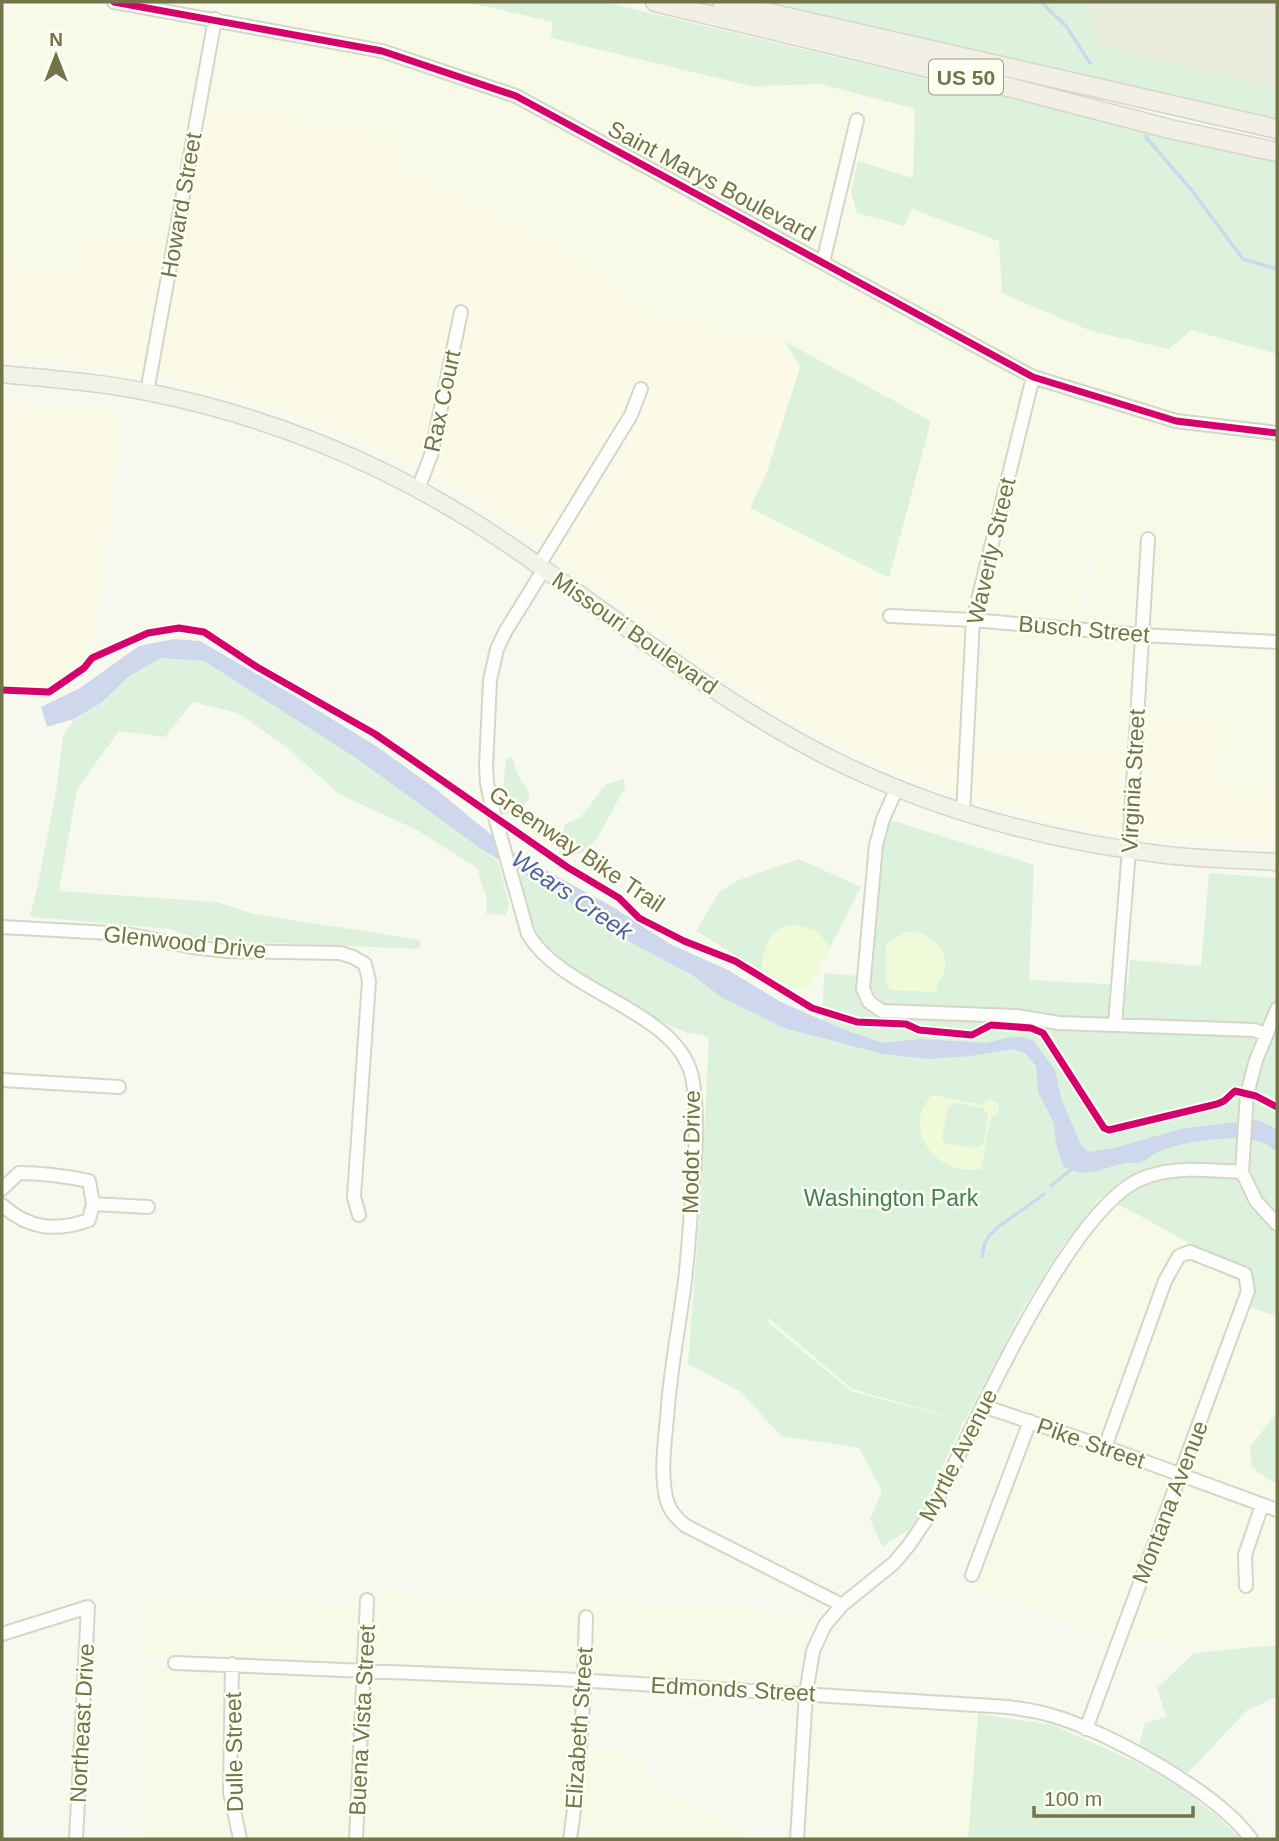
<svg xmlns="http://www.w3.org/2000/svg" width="1279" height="1841" viewBox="0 0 1279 1841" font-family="Arial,sans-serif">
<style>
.residential{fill:#f6fae6}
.commercial{fill:#fbfae6}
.industrial{fill:#eaecde}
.green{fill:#ddf2dd}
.sand{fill:#effbd8;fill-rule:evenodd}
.water{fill:#ced7eb}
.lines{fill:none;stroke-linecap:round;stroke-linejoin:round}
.stream{stroke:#ced7eb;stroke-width:3.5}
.minor-casing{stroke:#d5d5c8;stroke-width:16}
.major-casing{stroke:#d5d6c7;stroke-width:19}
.highway-casing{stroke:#d5d6c7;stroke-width:21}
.minor{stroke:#fefefd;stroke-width:12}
.major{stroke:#f1f3e7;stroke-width:16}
.highway{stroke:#f2f0e6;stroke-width:18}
.cycleway-casing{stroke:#fcfff2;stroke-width:11}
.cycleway{stroke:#d6006c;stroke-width:7}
.labels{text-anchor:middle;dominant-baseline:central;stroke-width:5;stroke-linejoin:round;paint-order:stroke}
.shield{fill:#fcfff2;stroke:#9e9d7c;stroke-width:2}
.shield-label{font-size:21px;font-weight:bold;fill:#757349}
.street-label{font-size:23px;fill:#757349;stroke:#fcfff2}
.park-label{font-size:23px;fill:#428155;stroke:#fcfff2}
.water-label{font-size:24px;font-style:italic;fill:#4d62a4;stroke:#fcfff2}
</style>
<rect width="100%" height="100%" fill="#f7f9ef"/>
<path class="residential" d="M10,2H75L204,26L168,240L81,231L76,270L2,263V50Z
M158,2H466L553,22L551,38L750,86L821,84L856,94L822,236L815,246L797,240L530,94L464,67L383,44Z
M224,29L367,55L419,68L490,93L546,118L1021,379L1022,391L1004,456L1016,460L1034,389L1041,386L1143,418L1188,428L1277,438V637L1150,629L1153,534L1142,533L1136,620L1129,625L1085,622L1104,509L1098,506L1076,622L887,605L889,578L931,421L784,341L646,308L551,239L397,166L402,137L207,101L220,31Z
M866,96L915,109L911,209L1000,241L1190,330L1277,354V423L1194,415L1155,407L1062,379L1014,359L830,258V244Z
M983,626L1135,637L1127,756L1053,752V748L973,744Z
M1149,639L1277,645V793L1221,789L1144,712Z
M1120,1204L1193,1228L1245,1274L1249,1307L1277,1316V1647L1114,1640L969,1586L1036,1418L1002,1406L996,1402L995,1397L1064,1275Z
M359,1592L806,1612L815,1620L804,1638L799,1655L797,1682L790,1685L608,1676L569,1672L145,1656L148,1598L356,1606Z
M146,1669L570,1687L575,1692L572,1749L646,1756L643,1786L747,1828L746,1839H138Z
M820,1702L978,1714L968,1839H803L810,1709L814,1703Z"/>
<path class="commercial" d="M207,101L402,137L397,166L551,239L646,308L784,341L800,367L767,472L750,508L889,578L887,620L967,626L959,788L956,791L951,792L895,772L788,718L740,688L558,560L555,556L556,551L617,462L627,443L612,434L589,474L544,539L535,541L472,499L440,481L349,437L287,413L162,377L159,365Z
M80,231L168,240L143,372L137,374L89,366L2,358V263L76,270Z
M2,400L124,412L92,658L38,693L2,690Z
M1144,712L1224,717L1221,789L1277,793V845L1150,838L1139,833Z
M973,744L1053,748V752L1127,756L1123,827L1120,832L1115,834L1043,819L979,801L971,793Z"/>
<path class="industrial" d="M1086,2H1277V90L1098,46Z"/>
<path class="green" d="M466,2H604L1050,108L1277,159V354L1191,330L1169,349L1091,331L1002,293L999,241L912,209L904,226L857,213L851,191L858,161L913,178L915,109L821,84L751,86L551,38L553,22Z
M770,2H1086L1099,46L1277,90V120Z
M784,341L931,421L889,578L750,508L767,472L800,367Z
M161,658L204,661L356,758L498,861L509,905L506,915L486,914L487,900L477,868L417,830L339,794L284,745L238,713L193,702L165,737L119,731L77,789L59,891L216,902L254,914L421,940L419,949L199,940L169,929L33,917L30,915L37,889L56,792L63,735L74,720L101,703L128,677Z
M510,757C517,763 514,767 518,775C524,786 526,782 530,797C523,807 516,814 503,814L499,801C506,788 503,774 506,759Z
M624,779L625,787L597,839L581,853L559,854L565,824L581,817L606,784Z
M891,820L1034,865L1029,980L1128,985L1130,960L1201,966L1209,873L1277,878V1316L1249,1307L1252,1291L1251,1280L1186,1247L1188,1242C1158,1227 1131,1208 1100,1198L1059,1251L1022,1310L965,1421L852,1389L766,1316L769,1323L851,1391L964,1421L914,1527L882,1547L870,1519L882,1491L859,1448L781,1436L741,1392L688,1364L702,1179L709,1037L685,1032L666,1024L566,964L540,939L532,922L519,873L593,916L633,944L692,975L721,997L784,1028L822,1036L824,973L869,977L884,832Z
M799,859L861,887L810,986L805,990C786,989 717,943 696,931L719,892L739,880Z
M1277,1412V1482L1270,1481L1252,1467L1250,1447Z
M1277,1645V1696L1246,1711L1188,1773L1139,1746L1145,1723L1166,1717L1157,1688L1194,1653Z
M978,1714L1053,1725L1140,1764L1178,1786L1217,1816L1241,1839H968Z"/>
<path class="sand" d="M797,925L817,931L830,947L810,986L805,990H799L762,969C762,946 771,925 797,925Z
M907,932C929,931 951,948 944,971C942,979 937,984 936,992L891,990L885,983L886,943Z
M932,1095L983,1105L989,1099L998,1103L999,1112L991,1117L981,1169C938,1178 899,1130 932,1095ZM955,1103L984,1108L988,1115L983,1144L976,1148L945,1143L942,1138L948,1108Z"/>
<path class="water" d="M174,639L200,641L293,695L376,746L436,789L511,851L613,907L670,944L728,970L781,1002L845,1030L884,1043L919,1039L987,1043L1005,1038L1021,1037L1033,1040L1055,1070L1061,1098L1081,1145L1089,1152L1114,1148L1181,1129L1228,1123L1257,1120L1277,1129V1152C1273,1149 1268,1145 1264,1143C1239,1133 1180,1141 1156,1153C1151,1155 1147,1160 1142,1162C1137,1164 1131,1162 1126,1163C1100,1168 1090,1180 1063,1166L1056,1144L1054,1123L1038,1092L1036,1066L1025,1053L1013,1049L970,1056L929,1059L883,1054L784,1028L721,997L692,975L633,944L593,916L484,851L356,758L204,661L161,658L128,677L101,703L74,719L47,727L41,707L80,688L139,646Z"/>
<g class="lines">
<path class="stream" d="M1041,2L1066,26L1090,63
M1145,136L1193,192L1243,259L1277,269
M1051,1186L1074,1167
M982,1256C983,1251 984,1244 987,1239C994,1226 1030,1206 1044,1194"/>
<g class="minor-casing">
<path id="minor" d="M114,2L382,51L516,96L1033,377L1176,421L1277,433
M823,262L857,120
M147,392L215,19
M418,489L431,455L461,312
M539,565L631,415L641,389
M544,569L505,632L497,649L490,680L486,766L487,783L491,803L528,934C564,995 683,1011 693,1082C699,1120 695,1161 692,1199C689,1231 688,1263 683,1295C678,1332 671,1368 668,1406C666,1436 659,1471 667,1501C670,1512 677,1519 686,1526L842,1605
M890,616L973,620L1141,635L1277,642
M897,788L883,819L876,845L863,989L869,1002L882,1011L1016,1016L1059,1023L1254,1030L1265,1034
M963,813L973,620L1033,377
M2,927L127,934L192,947L227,951L340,953L353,957L365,964L369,981L354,1197L359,1215
M1277,1009L1256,1060L1247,1094L1242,1172L1256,1201L1277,1224
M1115,1024L1129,850L1148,539
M2,1080L119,1087
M2,1189L19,1173C43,1173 65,1176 89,1181L93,1204L89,1220C56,1232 28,1229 2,1205
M93,1204L148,1207
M983,1406L1105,1447L1277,1510
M972,1575L1030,1421
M1246,1586L1245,1555L1262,1505
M2,1634L88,1607L76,1839
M175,1663L560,1679L1008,1707C1022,1709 1037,1711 1050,1715C1106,1730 1219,1793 1251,1839
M232,1664L230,1792L240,1839
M1086,1729L1248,1291L1245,1274L1190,1252L1179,1256L1165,1281L1105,1447
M356,1839L367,1600
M570,1839C581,1766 584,1691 586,1617
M797,1839L806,1693L813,1651L825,1625L842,1605L894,1563L909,1545L930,1514C969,1439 1069,1202 1146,1177C1177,1166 1210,1170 1242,1172"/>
</g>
<g class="major-casing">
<path id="major" d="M2,374C50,379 100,382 147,392C265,415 381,462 482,527C603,605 714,703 844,765C944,813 1055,842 1166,855C1203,859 1240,860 1277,862"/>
</g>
<g class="highway-casing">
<path id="highway" d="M655,2L1020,90L1170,129L1277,152
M722,2L1277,129"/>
</g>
<use href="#minor" class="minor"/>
<use href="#major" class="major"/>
<use href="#highway" class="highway"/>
<g class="cycleway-casing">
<path id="cycleway" d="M114,2L382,51L516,96L1033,377L1176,421L1277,433
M2,690L49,692L84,668L92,658L148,633L179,628L204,632L257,667L375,734L567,867L619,898L639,918L684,941L735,961L812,1008L857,1022L906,1024L919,1030L972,1035L991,1025L1031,1028L1043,1033L1104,1128L1109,1130L1217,1104L1224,1101L1235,1091L1256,1096L1277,1107"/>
</g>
<use href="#cycleway" class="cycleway"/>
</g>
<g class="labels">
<rect class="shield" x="929" y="59.5" width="74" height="35" rx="5"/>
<g class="shield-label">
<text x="966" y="77">US 50</text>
</g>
<g class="street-label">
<text transform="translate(712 181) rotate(28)">Saint Marys Boulevard</text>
<text transform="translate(181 205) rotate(-80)">Howard Street</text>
<text transform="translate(442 401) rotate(-78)">Rax Court</text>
<text transform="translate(991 551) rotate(-77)">Waverly Street</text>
<text transform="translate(1084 629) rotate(5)">Busch Street</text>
<text transform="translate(635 633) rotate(35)">Missouri Boulevard</text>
<text transform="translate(1133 781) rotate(-87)">Virginia Street</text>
<text transform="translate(577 849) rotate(34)">Greenway Bike Trail</text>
<text transform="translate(185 942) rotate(6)">Glenwood Drive</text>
<text transform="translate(691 1152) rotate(-89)">Modot Drive</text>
<text transform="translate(1091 1443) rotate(19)">Pike Street</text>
<text transform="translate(958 1455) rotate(-63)">Myrtle Avenue</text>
<text transform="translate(1170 1502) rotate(-69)">Montana Avenue</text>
<text transform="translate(733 1689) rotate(3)">Edmonds Street</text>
<text transform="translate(362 1720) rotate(-87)">Buena Vista Street</text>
<text transform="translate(82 1723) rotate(-87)">Northeast Drive</text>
<text transform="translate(579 1728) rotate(-86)">Elizabeth Street</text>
<text transform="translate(234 1752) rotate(-91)">Dulle Street</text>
</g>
<g class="park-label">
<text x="891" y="1198">Washington Park</text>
</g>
<g class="water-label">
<text transform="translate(572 895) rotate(34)">Wears Creek</text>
</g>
</g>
<rect width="1279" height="1841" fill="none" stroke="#757349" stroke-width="7"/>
<g transform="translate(56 56)" stroke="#fcfff2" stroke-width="5" paint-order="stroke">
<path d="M0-5L12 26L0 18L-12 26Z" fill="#757349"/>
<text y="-10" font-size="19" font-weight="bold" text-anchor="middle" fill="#757349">N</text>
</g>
<path d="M1034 1806v10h159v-10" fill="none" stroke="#757349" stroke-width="3.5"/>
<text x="1044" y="1806" font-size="21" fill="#757349" stroke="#fcfff2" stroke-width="5" paint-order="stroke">100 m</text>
</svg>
